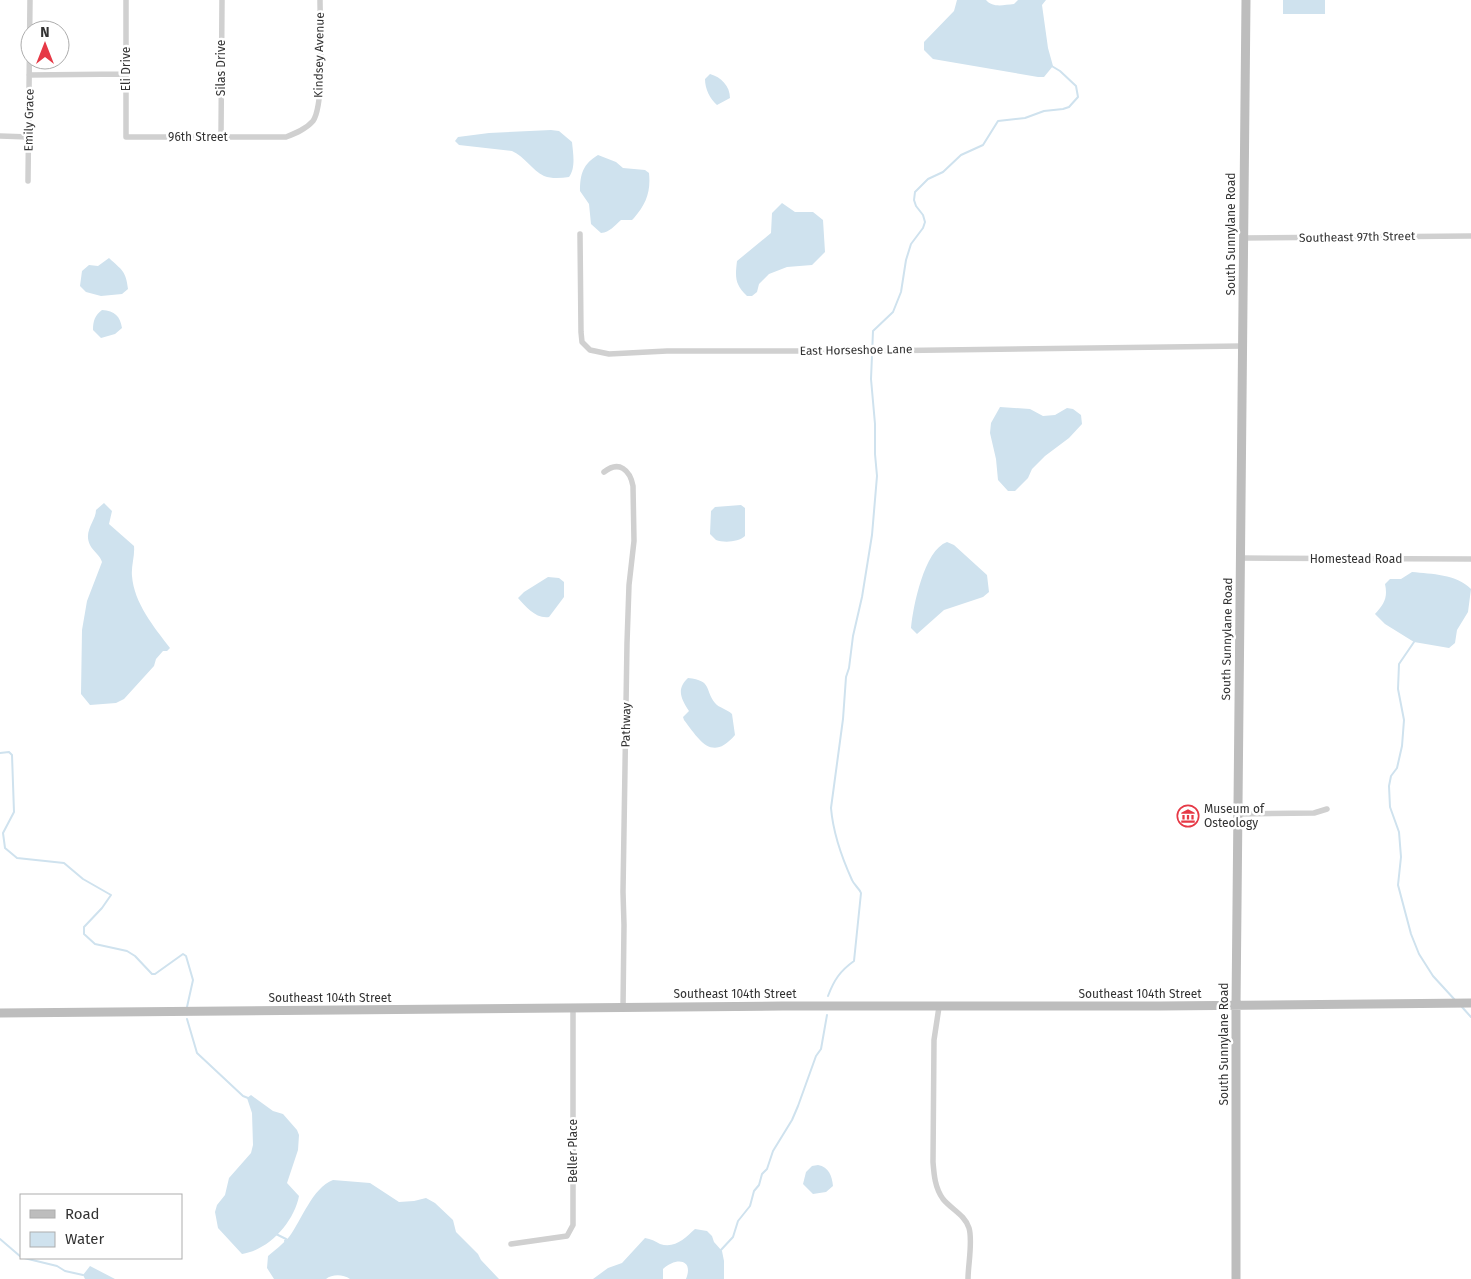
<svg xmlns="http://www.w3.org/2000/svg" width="1471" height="1279" viewBox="0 0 1471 1279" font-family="'Fira Sans',sans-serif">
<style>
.water{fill:#cfe2ee}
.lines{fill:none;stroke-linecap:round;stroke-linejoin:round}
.stream{stroke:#cfe2ee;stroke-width:2}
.street{stroke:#d0d0d0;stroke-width:5.5}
.secondary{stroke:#bdbdbd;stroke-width:9}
.labels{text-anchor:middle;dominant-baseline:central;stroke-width:5;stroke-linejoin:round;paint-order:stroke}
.street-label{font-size:12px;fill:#333;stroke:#fff}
.poi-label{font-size:12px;fill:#333;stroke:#fff;text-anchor:start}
</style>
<rect width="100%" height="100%" fill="#fff"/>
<path class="water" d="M957,0H986C993,8 1003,5 1014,4L1018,0H1046L1042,5L1048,48L1053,66L1044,77H1038L933,59L924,50V42L954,11Z
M1283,0H1325V14H1283Z
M710,74C721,77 730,86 730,98L717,105C710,99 705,89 705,79Z
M551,130L559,131L572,142C573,153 576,168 569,177C561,178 552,179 544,176C532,170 525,157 512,151L459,145L455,141L458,137L489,133Z
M598,155L616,162L623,168L645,170L649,173C651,192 646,204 634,218L632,220H621C614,226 610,232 601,233L591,224L589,204L580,191C580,174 583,164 598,155Z
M782,203L795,212H813L823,220L825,252L812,265L787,267L769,274L759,284L757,292L752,296H747C735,284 735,278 737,261L771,233L772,213Z
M109,258C122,270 126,271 128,289L122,294L101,296L86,292L80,286L82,271L89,265L98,266Z
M102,310C115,311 120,316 122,328L115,334L101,338L93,330C93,321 95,315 102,310Z
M1000,407L1030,409L1043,416L1055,415L1067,408L1073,409L1081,415L1082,424L1069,438L1045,456L1032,469L1028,478L1015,491H1008L998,480L996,459L990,433L991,423Z
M104,503L112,511L109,524L134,546C135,556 131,566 132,576C134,603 154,627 170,648L167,651H163L156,659L154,666L124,699L116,703L90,705L81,694L82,630L87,601L102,562C100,555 93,551 90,545C83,531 96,521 96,510Z
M741,505L745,508V536C739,542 724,543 716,540C714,538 712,536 710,534L711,511L715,507Z
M947,542L954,545L987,575L989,592L983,597L944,610L917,634L911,628C913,607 924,550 947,542Z
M1412,572C1432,574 1456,574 1471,589L1468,612L1457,630L1455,643L1449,648L1414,642L1385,624L1375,614C1384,604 1388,598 1385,584L1390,579H1401Z
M548,577L559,578L564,582V597L549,617C536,619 526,607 518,598L524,592Z
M688,678C713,681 704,689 715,703C719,708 727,709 732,714L735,735C712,762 700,741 684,720L683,717L689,711C681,699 676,689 688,678Z
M251,1095L273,1111L283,1114L297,1130L299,1135L298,1150L287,1183L299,1196C294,1222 269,1250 242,1254L218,1228L215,1212L217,1205L225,1195L229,1178L251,1153L253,1145L252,1113L247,1098Z
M818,1165C829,1167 832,1176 833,1186L826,1192L813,1194L803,1184L806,1172L812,1166Z
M333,1180L370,1183L399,1202L414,1201L426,1198L435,1203L453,1220L456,1232L478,1254L481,1260L499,1279H350C343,1274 332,1274 326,1279H274L267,1268L268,1256C275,1250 283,1244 289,1237C302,1220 312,1188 333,1180Z
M695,1229L707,1231L712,1236L714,1242L722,1251L724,1261V1279H686C694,1259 676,1257 663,1269V1279H593L608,1268L622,1263L645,1238C651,1239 655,1241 660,1244C675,1249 685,1238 695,1229Z
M90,1266L115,1279H85L83,1275Z"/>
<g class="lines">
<path class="stream" d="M1414,642L1399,664L1398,689L1404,720L1402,746L1397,768L1391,776L1389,786L1390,807L1399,832L1401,857L1398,885L1411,934L1419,954L1433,976L1455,1000
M0,753L9,752L12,755L14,812L3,833L5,848L17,858L64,863L83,879L111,895L102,908L84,927V934L95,944L127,951L135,956L152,974H155L183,954L186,956L193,980L187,1007
M828,996C834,980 840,971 854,961L861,893C859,888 854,885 852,880C842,858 833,832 831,808L843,719L846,677L849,668L853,636L862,597L872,535L877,476L875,454V424L871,379L873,331L893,312L901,292L906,260L911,244L923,228L925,222L923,215L916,206L914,200L915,192L928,179L943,172L961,155L983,145L998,121L1025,118L1044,111L1063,109L1069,107L1078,97L1076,86L1060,71L1050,65
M1462,1007L1471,1017
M187,1019L197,1053L243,1096L248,1098
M276,1234L286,1239L285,1241
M0,1239L21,1257
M720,1251L733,1237L738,1221L750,1206L754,1191L759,1185L762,1174L767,1169L773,1151L792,1120L798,1106L816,1056L821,1049L827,1015
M24,1258L57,1266L65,1271L83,1275"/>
<path class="street" d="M126,0V137H286C296,133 306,129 313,121C325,104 320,24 320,0
M29,75L126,74
M0,136L29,137
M221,137L222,0
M28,181L30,0
M580,234L581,332L582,342L590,350L609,354L667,351H867L1243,346
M1243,238L1471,236
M604,472C619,460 630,470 633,486L634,541L629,585L627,643L623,892L624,925L623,1008
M1240,558L1471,559
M1238,814L1314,813L1327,809
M939,1007L934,1040L933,1162C934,1175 935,1188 943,1199C951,1209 965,1215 969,1228C973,1241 968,1265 968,1279
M511,1244L567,1236L573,1225V1008"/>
<path class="secondary" d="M0,1013L782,1006H1160L1471,1003
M1236,1279V1006L1246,0"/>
</g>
<defs>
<g id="museum-ring" transform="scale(1.125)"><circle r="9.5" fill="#fff" stroke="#e63946" stroke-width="1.5"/><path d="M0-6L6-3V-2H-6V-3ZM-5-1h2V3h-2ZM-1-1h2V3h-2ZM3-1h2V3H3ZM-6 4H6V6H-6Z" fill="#e63946"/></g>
</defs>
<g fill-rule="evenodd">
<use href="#museum-ring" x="1188" y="816"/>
</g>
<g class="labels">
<g class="street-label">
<text transform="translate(319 55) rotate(-89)">Kindsey Avenue</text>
<text transform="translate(221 68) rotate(-90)">Silas Drive</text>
<text transform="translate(126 69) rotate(-90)">Eli Drive</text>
<text transform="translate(29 120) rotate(-89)">Emily Grace</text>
<text x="198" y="137">96th Street</text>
<text transform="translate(1231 234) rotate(-90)">South Sunnylane Road</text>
<text transform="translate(1357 237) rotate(-1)">Southeast 97th Street</text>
<text transform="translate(856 350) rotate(-1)">East Horseshoe Lane</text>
<text x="1356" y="559">Homestead Road</text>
<text transform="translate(1227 639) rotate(-89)">South Sunnylane Road</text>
<text transform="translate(626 725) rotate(-89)">Pathway</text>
<text x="735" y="994">Southeast 104th Street</text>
<text x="1140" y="994">Southeast 104th Street</text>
<text x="330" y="998">Southeast 104th Street</text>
<text transform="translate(1224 1044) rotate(-90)">South Sunnylane Road</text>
<text transform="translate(573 1151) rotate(-90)">Beller Place</text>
</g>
<g class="poi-label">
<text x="1204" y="809">Museum of<tspan x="1204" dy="14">Osteology</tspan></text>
</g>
</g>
<rect x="20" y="1194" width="162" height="65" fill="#ffffff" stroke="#adadad"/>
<rect x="30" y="1210" width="25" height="8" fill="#bdbdbd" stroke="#adadad"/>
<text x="65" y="1219" font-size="15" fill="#333333">Road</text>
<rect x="30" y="1232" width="25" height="15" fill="#cfe2ee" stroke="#adadad"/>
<text x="65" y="1244" font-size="15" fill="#333333">Water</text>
<g transform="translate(45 45)"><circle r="24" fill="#ffffff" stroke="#adadad"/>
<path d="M0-4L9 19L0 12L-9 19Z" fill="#e63946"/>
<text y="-8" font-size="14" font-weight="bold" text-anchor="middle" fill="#333333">N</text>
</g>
</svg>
